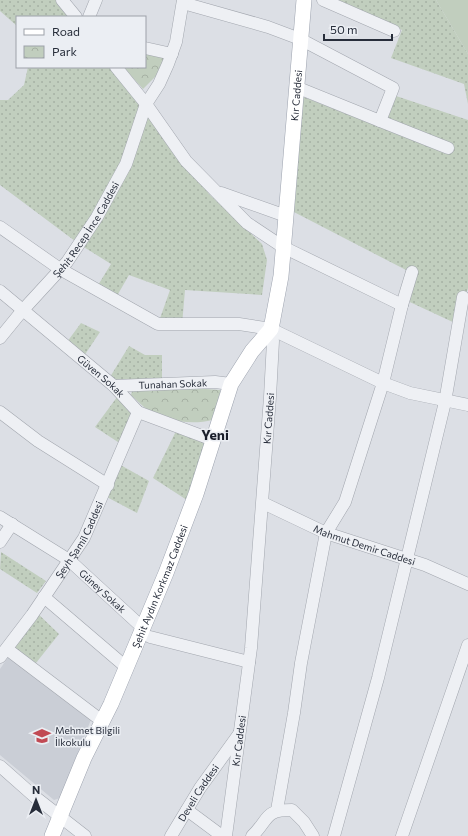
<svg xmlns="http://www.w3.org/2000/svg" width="468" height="836" viewBox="0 0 468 836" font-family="Commissioner,sans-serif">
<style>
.built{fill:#caced6}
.grass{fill:url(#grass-dots)}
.park{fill:url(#park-crowns)}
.pitch{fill:#c1cebe}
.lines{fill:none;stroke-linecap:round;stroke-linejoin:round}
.minor-casing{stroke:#a2a6ae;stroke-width:13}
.major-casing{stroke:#9da3af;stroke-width:16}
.minor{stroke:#eef0f4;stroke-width:12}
.major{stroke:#fff;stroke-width:15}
.labels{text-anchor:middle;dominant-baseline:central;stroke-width:3;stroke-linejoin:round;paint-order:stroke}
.street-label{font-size:10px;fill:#272d3a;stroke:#ebeef3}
.poi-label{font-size:10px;fill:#272d3a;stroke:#ebeef3;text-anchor:start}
.district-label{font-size:14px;font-weight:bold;fill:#1a1e2a;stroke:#ebeef3}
</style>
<defs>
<pattern id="grass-dots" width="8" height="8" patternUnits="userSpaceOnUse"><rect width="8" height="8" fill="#c1cebe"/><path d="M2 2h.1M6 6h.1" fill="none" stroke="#a6b1a4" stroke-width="1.8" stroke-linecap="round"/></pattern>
<pattern id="park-crowns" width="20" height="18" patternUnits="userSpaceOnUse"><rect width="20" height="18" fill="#c1cebe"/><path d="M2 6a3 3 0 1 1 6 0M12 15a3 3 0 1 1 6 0" fill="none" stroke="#a6b1a4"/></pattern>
</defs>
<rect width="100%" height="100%" fill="#dcdfe5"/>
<path class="built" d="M9,656L92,717L60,798L54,800L0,755V669Z"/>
<path class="grass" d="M0,0H63L76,17H17V26L0,11Z
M336,0H436L468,54V104L464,84L391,58L402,30Z
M28,67H116L146,104L209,194L262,244L267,260L262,295L185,290L182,325L158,324L170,290L129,275L114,301L95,290L111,264L79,244L0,185V100H8L24,85Z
M301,96L381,127L396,96L468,120V288L457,324L399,297L406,270L290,210Z
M81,323L100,332L84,356L67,342Z
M129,346L145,355H162V380L115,383L110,377Z
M120,393L138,412L124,446L95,427Z
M178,427L213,440L193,504L153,478Z
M117,463L149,481L137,513L103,495Z
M1,552L46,581L37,593L0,569Z
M35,611L59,634L32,668L7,649Z"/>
<path class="park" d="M145,49L169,54L162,70L143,89L123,67H145Z
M206,389L220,390L222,395L212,420C194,425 164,422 148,410C142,406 137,400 131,395L132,391L135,390Z"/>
<path class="pitch" d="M436,0H468V54Z"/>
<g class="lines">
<g class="minor-casing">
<g id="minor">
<path d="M62,0L76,17"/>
<path d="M323,0L394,31"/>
<path d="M183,3L268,27L300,39L393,88L380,121L296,87"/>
<path d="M89,17L96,0"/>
<path d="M145,48L172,54"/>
<path d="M116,67L146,104L186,161L247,223L283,247L402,305"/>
<path d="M380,121L448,148"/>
<path d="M221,193L286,216"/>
<path d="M0,227L60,269L158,324H239L271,329L383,383L410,393L468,405"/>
<path id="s1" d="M0,291L114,386L138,412L213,440"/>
<path id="s2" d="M0,338L22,311L67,262L97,217L126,164L146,104L159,84L168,64L176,42L183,0"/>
<path id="s3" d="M114,386L215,382L231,384"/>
<path d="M0,412L38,441L108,485"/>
<path id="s4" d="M263,503L326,533L425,565L468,584"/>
<path id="s5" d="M0,517L69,560L143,628"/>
<path d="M0,542L12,524"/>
<path d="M44,597L126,667"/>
<path d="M150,637L249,662"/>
<path d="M7,649L102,721"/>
<path id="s6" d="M0,657L32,615L84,538L138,412"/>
<path d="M0,766L35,797L85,836"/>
<path d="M187,810L222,836"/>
<path d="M277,810L294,713L301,663L326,533L345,502L383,383L402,305L412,272"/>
<path id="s7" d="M171,836L200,788L239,734"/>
<path id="s8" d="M226,836L251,648L270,397L273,341L271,329"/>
<path d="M252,836C270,819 263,810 292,810L304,822L313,836"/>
<path d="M334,836L378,678L445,402L463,297"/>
<path d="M402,836L468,645"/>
</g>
</g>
<g class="major-casing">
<g id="major">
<path id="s9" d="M52,836L84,758L111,704L166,573L196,494L231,384L252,351L271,329L281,276L304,0"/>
</g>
</g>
<use href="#minor" class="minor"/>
<use href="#major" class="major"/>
</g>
<defs>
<g id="school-bare" transform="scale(1.38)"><path d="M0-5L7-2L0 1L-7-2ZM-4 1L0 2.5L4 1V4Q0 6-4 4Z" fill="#c14a54" stroke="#ebeef3" stroke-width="2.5" paint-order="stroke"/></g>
</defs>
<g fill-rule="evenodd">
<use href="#school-bare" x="42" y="736"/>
</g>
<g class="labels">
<g class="street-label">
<text stroke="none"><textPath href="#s9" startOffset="790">Kır Caddesi</textPath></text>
<text stroke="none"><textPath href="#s2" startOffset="139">Şehit Recep İnce Caddesi</textPath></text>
<text stroke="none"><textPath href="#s1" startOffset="132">Güven Sokak</textPath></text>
<text stroke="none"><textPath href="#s3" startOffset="59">Tunahan Sokak</textPath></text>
<text stroke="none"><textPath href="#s8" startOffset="420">Kır Caddesi</textPath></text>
<text stroke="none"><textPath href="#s6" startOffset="142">Şeyh Şamil Caddesi</textPath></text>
<text stroke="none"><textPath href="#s4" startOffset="110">Mahmut Demir Caddesi</textPath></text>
<text stroke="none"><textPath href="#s9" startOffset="272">Şehit Aydın Korkmaz Caddesi</textPath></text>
<text stroke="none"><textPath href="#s5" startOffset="127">Güney Sokak</textPath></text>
<text stroke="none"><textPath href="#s8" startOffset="96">Kır Caddesi</textPath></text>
<text stroke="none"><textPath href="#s7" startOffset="51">Develi Caddesi</textPath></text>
</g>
<g class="poi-label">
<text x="55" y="730">Mehmet Bilgili<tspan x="55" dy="12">İlkokulu</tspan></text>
</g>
<g class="district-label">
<text x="215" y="434">Yeni</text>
</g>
</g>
<rect x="16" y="16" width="130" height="52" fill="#ebeef3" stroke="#9da1a9"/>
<rect x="24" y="29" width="20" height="6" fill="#ffffff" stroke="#9da1a9"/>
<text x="52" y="36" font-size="12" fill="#272d3a">Road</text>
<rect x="24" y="46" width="20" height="12" fill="url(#park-crowns)" stroke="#9da1a9"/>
<text x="52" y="56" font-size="12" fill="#272d3a">Park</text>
<g transform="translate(36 800)" stroke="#ebeef3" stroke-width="3" paint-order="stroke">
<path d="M0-3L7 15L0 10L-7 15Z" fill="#272d3a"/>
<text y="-6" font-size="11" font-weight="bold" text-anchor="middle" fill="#272d3a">N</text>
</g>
<path d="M324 34v6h68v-6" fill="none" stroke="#272d3a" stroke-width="2"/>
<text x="330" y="34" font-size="12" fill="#272d3a" stroke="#ebeef3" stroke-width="3" paint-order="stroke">50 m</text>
</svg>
